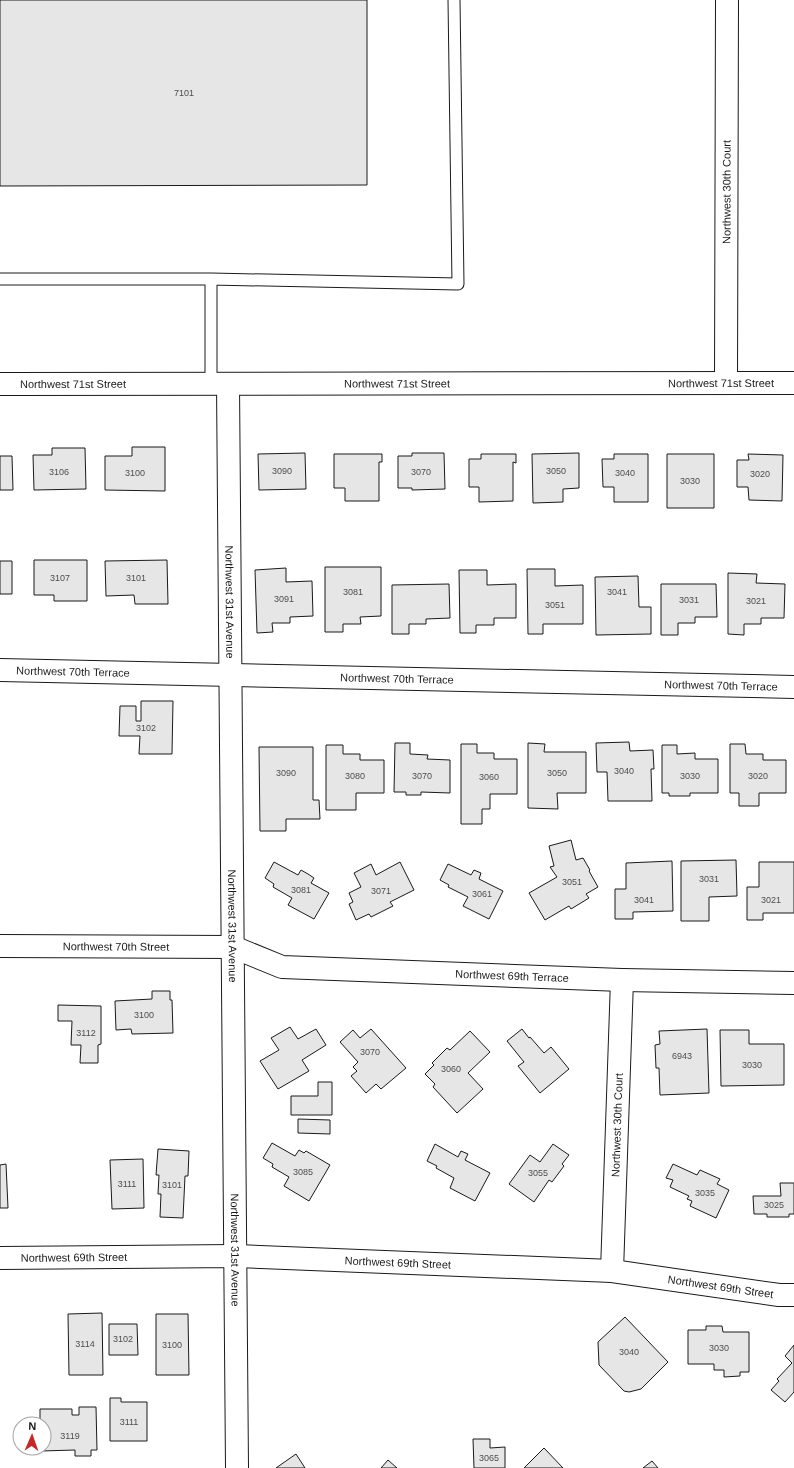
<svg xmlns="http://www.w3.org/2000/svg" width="794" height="1468" viewBox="0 0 794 1468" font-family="Helvetica,sans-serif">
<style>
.building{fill:#e6e6e6;stroke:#1a1a1a}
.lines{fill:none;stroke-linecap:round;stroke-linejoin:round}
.lane-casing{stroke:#1a1a1a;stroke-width:13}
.street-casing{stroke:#1a1a1a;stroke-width:24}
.secondary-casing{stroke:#1a1a1a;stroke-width:24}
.lane{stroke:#fff;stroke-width:11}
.street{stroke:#fff;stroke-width:22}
.secondary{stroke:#fff;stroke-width:22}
.labels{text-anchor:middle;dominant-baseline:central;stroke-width:3;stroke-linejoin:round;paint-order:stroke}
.number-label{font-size:9px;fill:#4d4d4d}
.street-label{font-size:11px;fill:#1a1a1a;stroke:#fff}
</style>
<rect width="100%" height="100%" fill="#fff"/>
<path class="building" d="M0,0H367V185L0,186Z
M132,447H165V491L105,490V456H132Z
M52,448H85L86,489L34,490L33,455H52Z
M305,453L306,489L259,490L258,454Z
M412,453H444L445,489L412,490V488H398V456H412Z
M579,453V488L563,489V502L533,503L532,454Z
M334,454H382V462H379V501H345V488H334Z
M481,454H516V463L513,462V501L479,502V487H469V459H481Z
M614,454H648V502H614V487H603L602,459H614Z
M667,454H714V508H667Z
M748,454L783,455L782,501L749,500L748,487H737V460H749Z
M0,456H12L13,490H0Z
M34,560H87V601H54V595H34Z
M167,560L168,604H135L134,595L106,596L105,561Z
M0,561H12V594H0Z
M325,567H381V616L360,617L361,624H343V632H325Z
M286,568V582L312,581L313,616L290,617V623H272L273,632L257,633L255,570Z
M527,569H555V586L583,585V624H543V634H528Z
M459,570H487V585L516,584V618H494V625H476V633H460Z
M728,573L757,574L756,583L785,584L784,618H761V624H744V635L728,634Z
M638,576L639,607H651V634L596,635L595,577Z
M449,584L450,618L426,619V624H409V634H392V585Z
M661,584H716L717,617H695V623H678V635H661Z
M141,701H173L172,754H139L140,736H119L120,706H136V721H141Z
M629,742L630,751L653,750L654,769H651L652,801H608L607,772H597L596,743Z
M395,743H410V754L428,755L427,759L450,760V793L421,792V795H406V792H394Z
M528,743L545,744L544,752H586V793H557L558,809L528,808Z
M461,744H477V753H494V759H517V794H490V809H482V824H461Z
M730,744H745L746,754H763V760H786V793H759V806H739V793H730Z
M326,745H343V754H360V760H384V793H356V810H326Z
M662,745H677V754L695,753V759H718V793H690V796H669V793H662Z
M259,747H313V800H319L320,819H286V831H260Z
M571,840L576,860L583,858L590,870L589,871L598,887L586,894L589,898L571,909L569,906L545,920L529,893L557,877L550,867L554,866L549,846Z
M736,860L737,896L709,897V921H681V861Z
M672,861L673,911L633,912V919H615V889H626V863Z
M274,862L298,875L301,870L308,874L314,878L311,883L329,893L314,919L288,905L292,898L273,887L274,884L265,878Z
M400,862L414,890L390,902L393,906L371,917L369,914L356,920L349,904L353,902L349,893L361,887L354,873L371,864L376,875Z
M759,862H794V913H763V920H747V887H759Z
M448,864L471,875L474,870L481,873L479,879L503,891L489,919L463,906L468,897L448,887L449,885L440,880Z
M152,991H170V1000H172L173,1033L132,1034L131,1029L116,1030L115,1001L152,999Z
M58,1005L101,1006V1044L98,1045V1063H80L81,1045H71L72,1021H58Z
M290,1027L298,1039L316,1029L326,1045L302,1060L309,1071L278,1089L260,1061L279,1050L271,1038Z
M371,1029L406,1068L381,1089L376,1084L366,1093L351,1076L357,1071L353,1067L358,1062L340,1042L353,1030L360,1038Z
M522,1029L529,1038L530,1037L544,1053L551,1047L569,1069L540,1093L518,1066L524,1062L507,1041Z
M707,1029L709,1093L660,1095L659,1068H656L655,1045L660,1044L659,1031Z
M720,1030H749V1044H784V1085L721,1086Z
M470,1031L490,1052L468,1073L483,1089L457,1113L433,1087L435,1084L425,1074L434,1065L432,1063L447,1048L450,1050Z
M318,1082H332V1115H291V1096H318Z
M298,1119L330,1120V1134L298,1133Z
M272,1143L295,1156L299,1150L304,1153L306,1151L330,1165L309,1201L284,1186L289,1177L272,1167L273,1164L263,1158Z
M435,1144L458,1157L461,1151L468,1154L465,1160L490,1173L475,1201L450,1188L454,1178L436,1168L437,1166L427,1161Z
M553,1144L569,1155L562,1164L564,1166L552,1182L549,1180L534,1202L509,1184L530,1155L540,1162Z
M158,1149L189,1151L188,1176H185L183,1218L160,1217L161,1194H158L159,1175H156Z
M143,1159L144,1208L112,1209L110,1160Z
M6,1164L8,1208H0V1165Z
M673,1164L697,1175L700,1170L720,1179L717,1184L729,1190L716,1218L690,1206L692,1201L687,1199L689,1196L670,1187L673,1180L666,1178Z
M780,1183H794V1214H789V1217H767V1214H754L753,1196H781Z
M102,1313L103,1375H69L68,1314Z
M156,1314H188L189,1375H156Z
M625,1317L668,1362L641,1389L629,1392L624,1391L599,1365L598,1342Z
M109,1324H137L138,1355H109Z
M706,1326H722L723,1332H749V1372H740V1376L724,1377V1370H714V1364H688V1330H706Z
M794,1345V1392L785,1402L771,1390L779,1381L777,1379L792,1363L785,1356Z
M110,1398H121V1402H147V1441H110Z
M79,1407H96L97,1450H91V1456H75V1450L41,1451V1448H44V1424H40V1409H72V1415H79Z
M473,1439H490V1448L505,1447V1468H474Z
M544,1448L563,1468H524Z
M296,1454L305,1468H276Z
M388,1460L397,1468H381Z
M652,1461L658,1468H643Z"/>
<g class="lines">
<g class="lane-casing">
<path id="lane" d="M0,279H211L458,284L454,0
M211,384V279"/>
</g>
<g class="street-casing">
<g id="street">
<path id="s1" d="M726,383L727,0"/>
<path id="s2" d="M228,384L237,1468"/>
<path id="s3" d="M0,670L794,687"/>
<path id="s4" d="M0,946L233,947L282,967L622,980L794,983"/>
<path id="s5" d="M0,1258L235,1256L612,1271L779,1295H794"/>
<path id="s6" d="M612,1271L622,980"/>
</g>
</g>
<g class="secondary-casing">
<g id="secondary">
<path id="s7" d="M0,384L794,383"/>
</g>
</g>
<use href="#lane" class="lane"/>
<use href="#street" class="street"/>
<use href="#secondary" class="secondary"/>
</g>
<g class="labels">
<g class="number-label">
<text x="184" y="93">7101</text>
<text x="282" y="471">3090</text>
<text x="556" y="471">3050</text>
<text x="59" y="472">3106</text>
<text x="421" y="472">3070</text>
<text x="135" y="473">3100</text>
<text x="625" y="473">3040</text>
<text x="760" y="474">3020</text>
<text x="690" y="481">3030</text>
<text x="60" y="578">3107</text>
<text x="136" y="578">3101</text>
<text x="353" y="592">3081</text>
<text x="617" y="592">3041</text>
<text x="284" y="599">3091</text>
<text x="689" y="600">3031</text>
<text x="756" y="601">3021</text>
<text x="555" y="605">3051</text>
<text x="146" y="728">3102</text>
<text x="624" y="771">3040</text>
<text x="286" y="773">3090</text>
<text x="557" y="773">3050</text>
<text x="355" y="776">3080</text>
<text x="422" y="776">3070</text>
<text x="690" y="776">3030</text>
<text x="758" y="776">3020</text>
<text x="489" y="777">3060</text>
<text x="709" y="879">3031</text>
<text x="572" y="882">3051</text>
<text x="301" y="890">3081</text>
<text x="381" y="891">3071</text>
<text x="482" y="894">3061</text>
<text x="644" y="900">3041</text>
<text x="771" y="900">3021</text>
<text x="144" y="1015">3100</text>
<text x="86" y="1033">3112</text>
<text x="370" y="1052">3070</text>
<text x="682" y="1056">6943</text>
<text x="752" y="1065">3030</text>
<text x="451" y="1069">3060</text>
<text x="303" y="1172">3085</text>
<text x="538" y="1173">3055</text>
<text x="127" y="1184">3111</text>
<text x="172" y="1185">3101</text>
<text x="705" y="1193">3035</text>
<text x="774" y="1205">3025</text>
<text x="123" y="1339">3102</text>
<text x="85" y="1344">3114</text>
<text x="172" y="1345">3100</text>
<text x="719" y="1348">3030</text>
<text x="629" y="1352">3040</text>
<text x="129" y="1422">3111</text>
<text x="70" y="1436">3119</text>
<text x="489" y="1458">3065</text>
</g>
<g class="street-label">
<text stroke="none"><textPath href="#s1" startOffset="191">Northwest 30th Court</textPath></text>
<text stroke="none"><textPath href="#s7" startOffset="721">Northwest 71st Street</textPath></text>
<text stroke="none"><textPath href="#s7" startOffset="73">Northwest 71st Street</textPath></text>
<text stroke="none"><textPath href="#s7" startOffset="397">Northwest 71st Street</textPath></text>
<text stroke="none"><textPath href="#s2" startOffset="218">Northwest 31st Avenue</textPath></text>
<text stroke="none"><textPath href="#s3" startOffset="73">Northwest 70th Terrace</textPath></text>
<text stroke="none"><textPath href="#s3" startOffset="397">Northwest 70th Terrace</textPath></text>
<text stroke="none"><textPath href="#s3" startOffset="721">Northwest 70th Terrace</textPath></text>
<text stroke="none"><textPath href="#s2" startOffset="542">Northwest 31st Avenue</textPath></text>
<text stroke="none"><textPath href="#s4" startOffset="116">Northwest 70th Street</textPath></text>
<text stroke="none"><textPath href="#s4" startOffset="516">Northwest 69th Terrace</textPath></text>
<text stroke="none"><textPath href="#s6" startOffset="146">Northwest 30th Court</textPath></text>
<text stroke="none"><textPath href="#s2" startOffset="866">Northwest 31st Avenue</textPath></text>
<text stroke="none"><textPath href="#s5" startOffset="74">Northwest 69th Street</textPath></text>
<text stroke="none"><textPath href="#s5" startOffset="398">Northwest 69th Street</textPath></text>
<text stroke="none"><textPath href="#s5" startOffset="722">Northwest 69th Street</textPath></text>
</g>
</g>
<g transform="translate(32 1436) rotate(2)"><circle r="19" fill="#ffffff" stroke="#a3a3a3"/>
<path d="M0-3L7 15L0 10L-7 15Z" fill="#c62828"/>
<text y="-6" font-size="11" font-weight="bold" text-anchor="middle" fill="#1a1a1a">N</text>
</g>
</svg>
